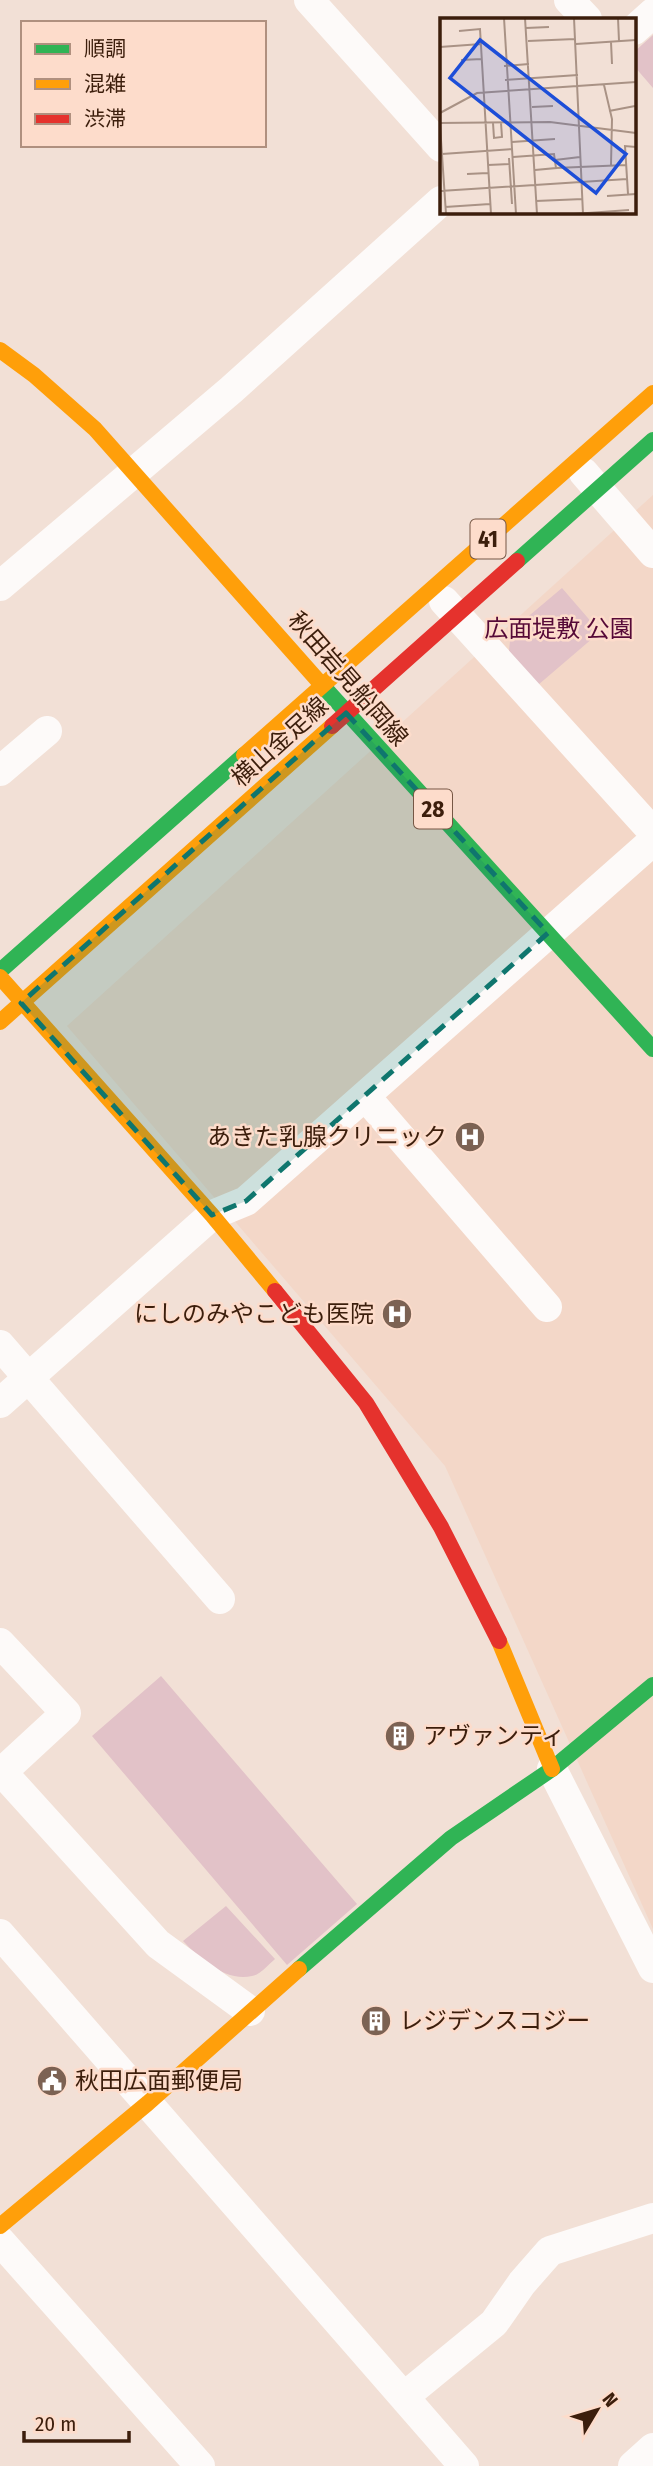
<svg xmlns="http://www.w3.org/2000/svg" width="653" height="2466" viewBox="0 0 653 2466" font-family="'Fira Sans Condensed','Noto Sans JP',sans-serif">
<style>
.built{fill:#f3d7c8}
.green{fill:#e2c2c8}
.lines{fill:none;stroke-linecap:round;stroke-linejoin:round}
.street{stroke:#fdfaf9;stroke-width:30}
.fast{stroke:#30b455;stroke-width:16}
.slow{stroke:#ff9f0a;stroke-width:16}
.jam{stroke:#e5322d;stroke-width:16}
.marked{fill:#0f766e;fill-opacity:0.2;stroke:#0f766e;stroke-width:5;stroke-dasharray:14 9;stroke-linejoin:round}
.labels{text-anchor:middle;dominant-baseline:central;stroke-width:5;stroke-linejoin:round;paint-order:stroke}
.shield{fill:#fddccb;stroke:#765745;stroke-width:2}
.shield-label{font-size:23px;font-weight:bold;fill:#3c1e0c}
.park-label{font-size:24px;fill:#560937;stroke:#fddccb}
.street-label{font-size:24px;fill:#3c1e0c;stroke:#fddccb}
.poi-label{font-size:24px;fill:#3c1e0c;stroke:#fddccb;text-anchor:start}
.inset-road{fill:none;stroke:#a99285;stroke-width:2}
.view{fill:#1d4ed8;fill-opacity:0.15;stroke:#1d4ed8;stroke-width:3.5}
.inset-edge{fill:none;stroke:#3c1e0c;stroke-width:3.5}
</style>
<rect width="100%" height="100%" fill="#f2e0d6"/>
<path class="built" d="M653,495V1929L445,1466L67,1026Z"/>
<path class="green" d="M653,35V88L634,66V52Z
M562,588L600,632L538,685L509,651L511,631Z
M161,1676L357,1904L287,1965L92,1736Z
M226,1906L275,1959C268,1965 260,1975 252,1976C225,1982 200,1959 183,1941Z"/>
<g class="lines">
<path class="street" d="M309,0L441,147
M569,0L587,19
M634,30L653,13
M584,473L653,553
M0,586L231,390L441,201
M444,601L653,832
M0,771L47,731
M365,1096L547,1307
M0,1345L220,1599
M0,1403L212,1215L246,1201L653,841
M0,1643L66,1713L0,1774
M552,1769L653,1968
M2,1772L158,1944L250,2011
M0,1934L464,2466
M0,2241L200,2466
M405,2396L494,2323L522,2283L550,2251L653,2218
M633,2466L653,2448"/>
<path class="fast" d="M517,561L653,440
M321,684L653,1049
M0,971L244,755
M299,1969L451,1838L552,1769L653,1685"/>
<path class="slow" d="M0,350L34,375L95,429L321,684
M244,755L653,393
M0,977L212,1215L275,1291
M0,1022L332,726
M499,1641L552,1769
M0,2226L148,2103L299,1969"/>
<path class="jam" d="M332,726L517,561
M275,1291L366,1403L441,1527L499,1641"/>
</g>
<path class="marked" d="M346,713L548,933L246,1201L212,1215L21,1003Z"/>
<defs>
<g id="hospital-disc" transform="scale(1.575)"><circle r="9.5" fill="#7c6253" stroke="#fddccb"/><path d="M-5-5h3v3.5h4V-5h3V5h-3V1.5h-4V5h-3Z" fill="#fff"/></g>
<g id="building-disc" transform="scale(1.575)"><circle r="9.5" fill="#7c6253" stroke="#fddccb"/><path d="M-4-6H4V6H1V3H-1V6H-4ZM-2.5-4.3h1.7v1.8h-1.7ZM.8-4.3h1.7v1.8H.8ZM-2.5-1h1.7V.8h-1.7ZM.8-1h1.7V.8H.8Z" fill="#fff"/></g>
<g id="civic-disc" transform="scale(1.575)"><circle r="9.5" fill="#7c6253" stroke="#fddccb"/><path d="M-.6-6.5H3V-4.5H.6V-3L4-1V1h2V6H-6V1h2V-1L-.6-3ZM-1.2 2.5V6h2.4V2.5Z" fill="#fff"/></g>
</defs>
<g fill-rule="evenodd">
<use href="#hospital-disc" x="470" y="1137"/>
<use href="#hospital-disc" x="397" y="1314"/>
<use href="#building-disc" x="400" y="1736"/>
<use href="#building-disc" x="376" y="2021"/>
<use href="#civic-disc" x="52" y="2081"/>
</g>
<g class="labels">
<g class="shield">
<rect x="470.5" y="519.5" width="35" height="39" rx="5"/>
<rect x="414" y="789.5" width="38" height="39" rx="5"/>
</g>
<g class="shield-label">
<text x="488" y="539">41</text>
<text x="433" y="809">28</text>
</g>
<g class="park-label">
<text x="559" y="629">広面堤敷 公園</text>
</g>
<g class="street-label">
<text transform="translate(348 679) rotate(49)">秋田岩見船岡線</text>
<text transform="translate(280 742) rotate(-42)">横山金足線</text>
</g>
<g class="poi-label">
<text x="447" y="1137" text-anchor="end">あきた乳腺クリニック</text>
<text x="374" y="1314" text-anchor="end">にしのみやこども医院</text>
<text x="423" y="1736">アヴァンティ</text>
<text x="399" y="2021">レジデンスコジー</text>
<text x="75" y="2081">秋田広面郵便局</text>
</g>
</g>
<g transform="translate(440 18)">
<rect width="196" height="196" fill="#f2e0d6"/>
<path class="inset-road" d="M64,0L76,196M85,0L97,196M134,0L143,196M178,0L179,23M86,10L109,9M19,13L40,11L51,196M88,23L135,21M171,24L172,46M136,26L196,22M0,29L41,26M21,42L42,41M64,48L89,46M65,62L138,57M164,67L172,101L171,147M92,89L113,88M169,93L195,88M0,95L37,75L196,64M0,105L110,104L196,115M53,105L54,120L62,119L61,105M0,107L6,196M72,124L115,121M2,136L72,131M73,139L114,136L116,150L95,152M69,140L72,186M115,142L140,139M48,147L70,146M116,150L186,147M27,156L48,155M0,173L187,161M188,176L185,128L196,129M167,178L196,176M96,183L143,181M5,189L50,186M134,196L189,192"/>
<path class="view" d="M40,22L186,136L156,175L10,60Z"/>
<rect width="196" height="196" class="inset-edge"/>
</g>
<rect x="21" y="21" width="245" height="126" fill="#fddccb" stroke="#b0907f" stroke-width="2"/>
<rect x="35" y="44" width="35" height="10" fill="#30b455" stroke="#b0907f" stroke-width="2"/>
<text x="84" y="56" font-size="21" fill="#3c1e0c">順調</text>
<rect x="35" y="79" width="35" height="10" fill="#ff9f0a" stroke="#b0907f" stroke-width="2"/>
<text x="84" y="91" font-size="21" fill="#3c1e0c">混雑</text>
<rect x="35" y="114" width="35" height="10" fill="#e5322d" stroke="#b0907f" stroke-width="2"/>
<text x="84" y="126" font-size="21" fill="#3c1e0c">渋滞</text>
<g transform="translate(597 2410) rotate(52)" stroke="#fddccb" stroke-width="5" paint-order="stroke">
<path d="M0-5L12 26L0 18L-12 26Z" fill="#3c1e0c"/>
<text y="-10" font-size="19" font-weight="bold" text-anchor="middle" fill="#3c1e0c">N</text>
</g>
<path d="M24 2431v10h105v-10" fill="none" stroke="#3c1e0c" stroke-width="3.5"/>
<text x="35" y="2431" font-size="21" fill="#3c1e0c" stroke="#fddccb" stroke-width="5" paint-order="stroke">20 m</text>
</svg>
